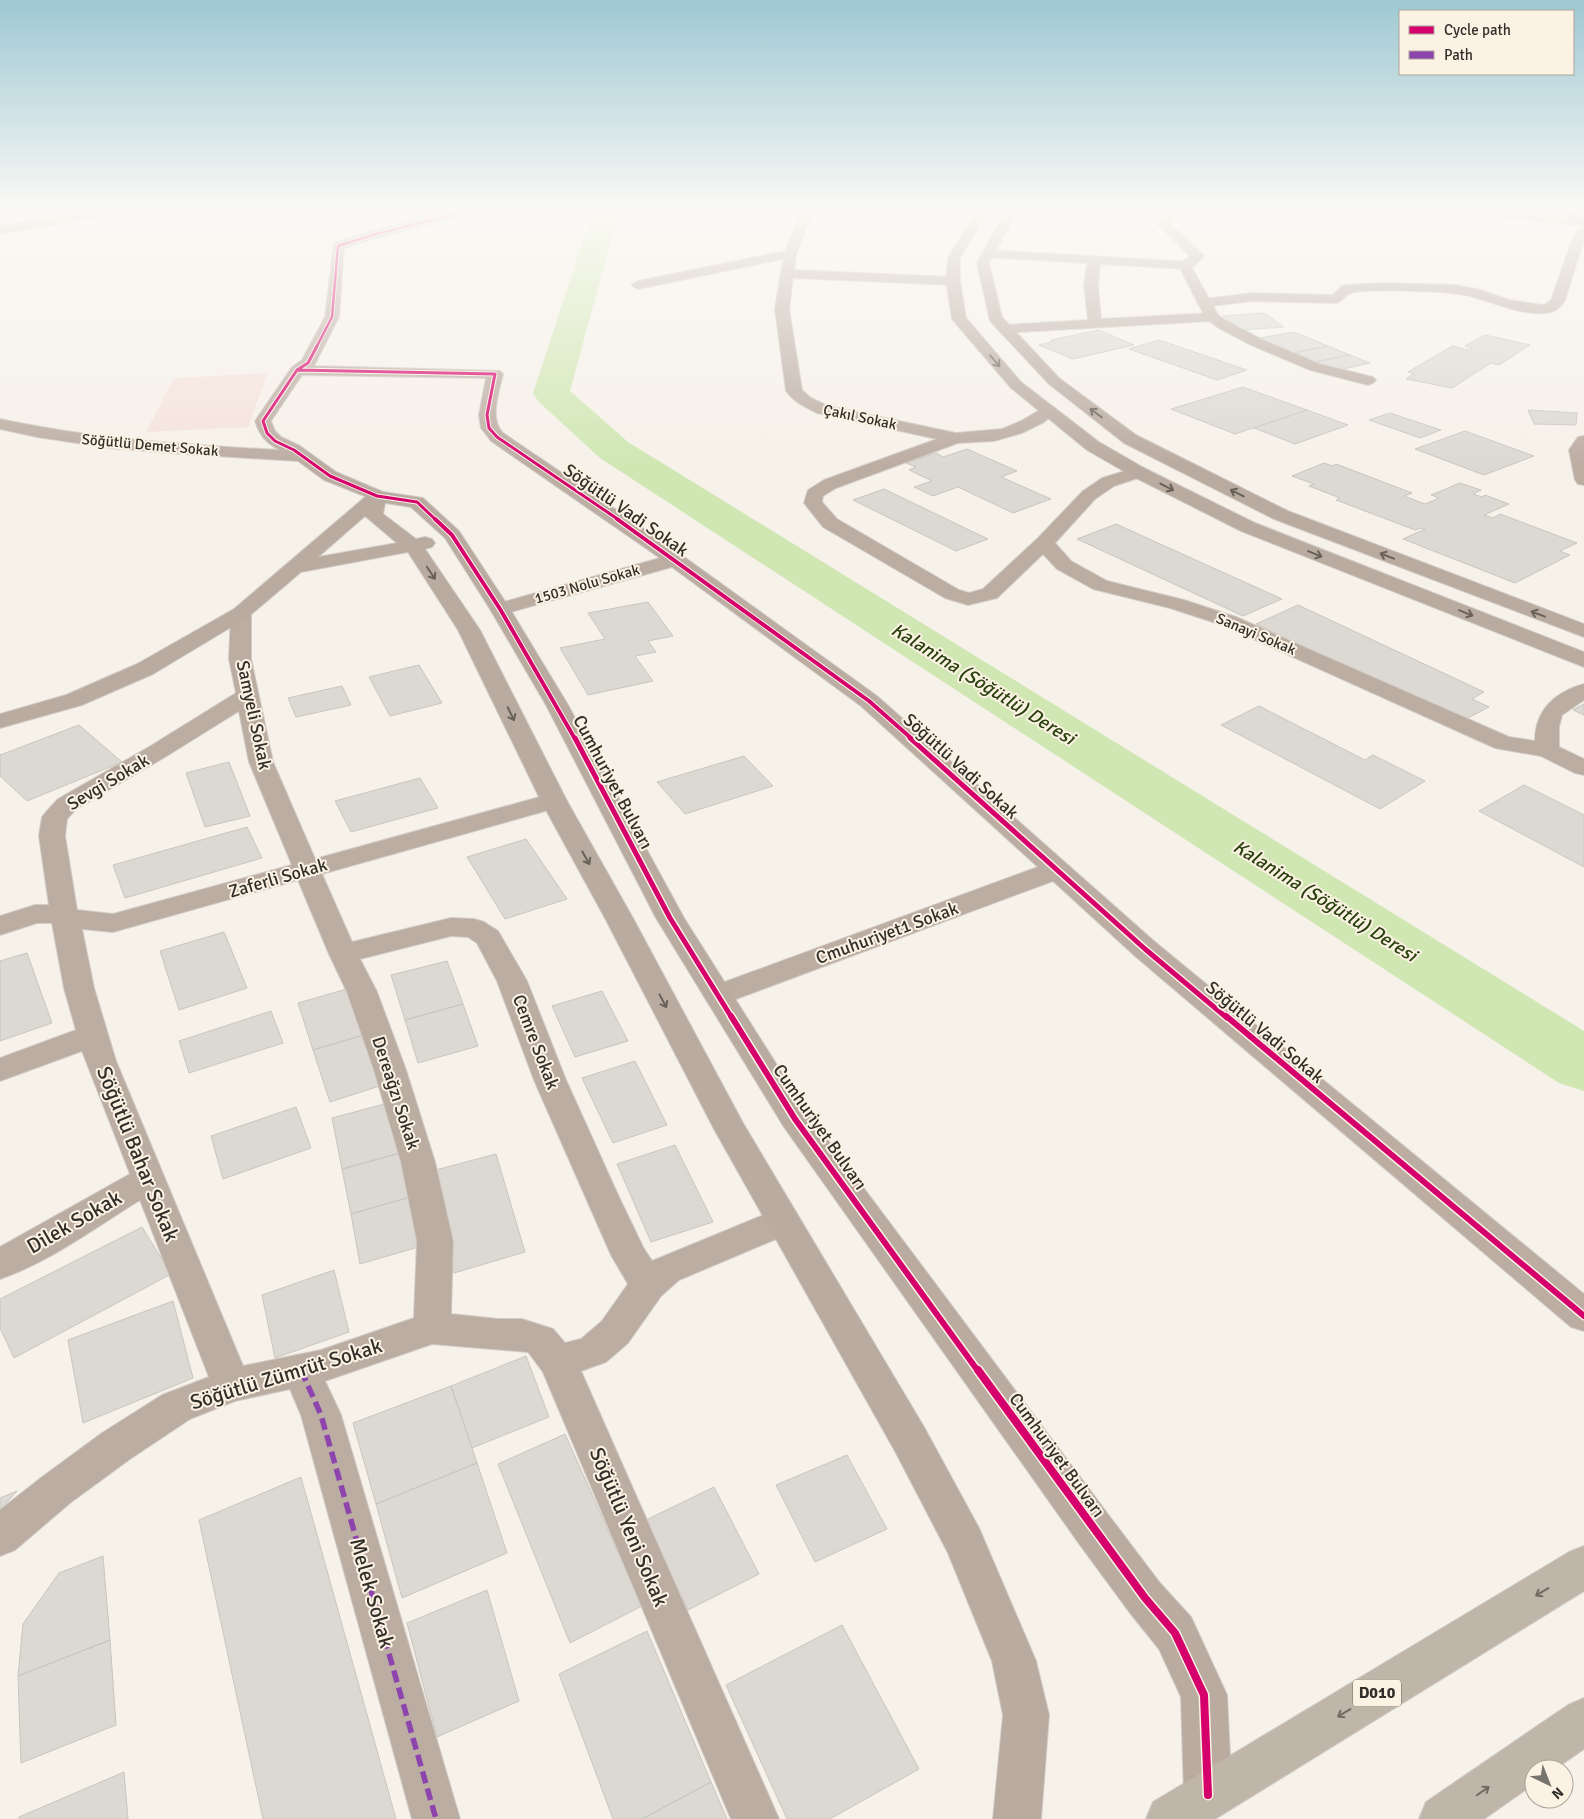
<svg xmlns="http://www.w3.org/2000/svg" width="1584" height="1819" viewBox="0 0 1584 1819" font-family="Signika,sans-serif">
<style>
.green{fill:#f5e2dc}
.lines{fill:none;stroke-linecap:round;stroke-linejoin:round}
.river{fill:#d0e7b3;fill-rule:evenodd}
.building{fill:#dcd9d3;stroke:#c8c6bf}
.street-casing{stroke:#d2cdc7;stroke-width:2}
.secondary-casing{stroke:#d2cdc7;stroke-width:2}
.highway-casing{stroke:#d2cdc7;stroke-width:2}
.street{fill:#bcada3;fill-rule:evenodd}
.secondary{fill:#baaba0;fill-rule:evenodd}
.highway{fill:#c0b5a9;fill-rule:evenodd}
.quiet-far1{stroke:#8e44ad;stroke-width:2;stroke-dasharray:4 2;stroke-linecap:butt}
.quiet{stroke:#8e44ad;stroke-width:5.5;stroke-dasharray:12 5.5;stroke-linecap:butt}
.cycleway-far5-casing{stroke:#fbf2e4;stroke-width:4}
.cycleway-far4-casing{stroke:#fbf2e4;stroke-width:5}
.cycleway-far3-casing{stroke:#fbf2e4;stroke-width:6}
.cycleway-far2-casing{stroke:#fbf2e4;stroke-width:8}
.cycleway-far1-casing{stroke:#fbf2e4;stroke-width:9}
.cycleway-casing{stroke:#fbf2e4;stroke-width:11}
.cycleway-far5{stroke:#d6006c;stroke-width:2.5}
.cycleway-far4{stroke:#d6006c;stroke-width:3}
.cycleway-far3{stroke:#d6006c;stroke-width:4}
.cycleway-far2{stroke:#d6006c;stroke-width:5}
.cycleway-far1{stroke:#d6006c;stroke-width:6}
.cycleway{stroke:#d6006c;stroke-width:8}
.oneway{stroke:#686159}
.oneway2{stroke:#726b63}
.labels{text-anchor:middle;dominant-baseline:central;stroke-width:4;stroke-linejoin:round;paint-order:stroke}
.far-street-label{font-size:15px;fill:#322f2a;stroke:#fbf2e4}
.shield{fill:#fbf2e4;stroke:#6e6a62;stroke-width:1}
.shield-label{font-size:16px;font-weight:bold;fill:#322f2a}
.street-label{font-size:18px;fill:#322f2a;stroke:#fbf2e4}
.water-label{font-size:19px;font-style:italic;fill:#2b410f;stroke:#fbf2e4}
.near-street-label{font-size:21px;fill:#322f2a;stroke:#fbf2e4}
</style>
<rect width="100%" height="100%" fill="#f6f1e9"/>
<path class="green" d="M268,373L248,427L146,432L174,378Z"/>
<g class="lines">
<path class="river" d="M593,211H619L570,391L628,442L1584,1031V1091L1559,1083L600,458L538,401L533,393Z"/>
</g>
<path class="building" d="M1264,313L1284,327L1242,330L1223,316Z
M1099,330L1134,345L1073,359L1039,345L1054,341L1051,340Z
M1294,332L1328,346L1294,353L1260,338Z
M1485,335L1530,345L1499,365L1491,363L1452,388L1406,379L1414,374L1408,372L1452,346L1469,350L1472,348L1465,346Z
M1159,340L1247,370L1217,380L1129,349Z
M1328,346L1350,355L1315,362L1294,353Z
M1350,355L1370,363L1335,371L1315,362Z
M1243,387L1307,410L1235,434L1171,409Z
M1307,410L1348,425L1295,444L1254,428Z
M1528,410L1577,413L1576,425L1534,424Z
M1390,413L1441,430L1420,438L1369,420Z
M1465,431L1534,456L1484,475L1415,449Z
M967,449L1017,471L1001,477L1051,499L1013,513L958,487L933,496L914,487L932,481L909,470L916,467L906,463L936,453L943,457Z
M1324,463L1333,466L1336,464L1412,493L1404,496L1425,504L1439,498L1431,495L1460,483L1481,490L1473,494L1482,497L1485,495L1509,504L1484,515L1493,518L1500,514L1577,543L1560,551L1570,555L1515,583L1403,539L1425,529L1421,528L1415,530L1336,500L1340,498L1309,486L1314,484L1292,476Z
M884,489L988,539L956,551L853,500Z
M1116,524L1282,599L1243,616L1077,539Z
M648,602L673,636L648,641L656,652L635,656L653,681L588,695L560,648L605,639L588,613Z
M1298,605L1484,692L1472,699L1489,707L1460,722L1256,624Z
M419,665L442,703L390,716L369,677Z
M342,686L351,705L296,717L288,698Z
M1584,704V715L1573,710Z
M1259,706L1365,760L1373,755L1425,781L1380,809L1221,725Z
M79,725L122,762L27,801L0,776V755Z
M744,756L773,786L685,814L657,782Z
M229,762L250,816L205,827L186,773Z
M420,778L438,808L351,832L335,801Z
M1524,785L1584,815V867L1479,811Z
M247,827L262,858L125,898L113,865Z
M526,839L567,899L505,919L467,857Z
M224,932L247,988L179,1010L160,951Z
M27,953L52,1023L0,1041V961Z
M447,961L463,1004L405,1020L391,975Z
M350,988L367,1034L313,1050L298,1003Z
M602,991L628,1041L575,1057L552,1006Z
M463,1004L478,1046L418,1063L405,1020Z
M271,1011L283,1043L189,1073L179,1041Z
M367,1034L386,1084L330,1102L313,1050Z
M635,1061L667,1125L613,1143L582,1078Z
M388,1103L400,1153L342,1169L332,1118Z
M296,1107L311,1148L223,1179L211,1136Z
M675,1145L713,1222L651,1242L617,1164Z
M400,1153L410,1197L351,1214L342,1169Z
M496,1154L525,1252L454,1273L428,1172Z
M410,1197L422,1246L360,1264L351,1214Z
M142,1227L171,1274L14,1358L0,1328V1299Z
M334,1270L349,1332L275,1358L262,1295Z
M173,1301L193,1378L83,1423L68,1340Z
M526,1356L549,1417L472,1448L451,1386Z
M451,1386L477,1463L376,1504L353,1423Z
M565,1434L642,1606L570,1643L498,1464Z
M847,1455L887,1529L815,1562L776,1485Z
M477,1463L507,1553L402,1598L376,1504Z
M301,1477L396,1819H263L199,1520Z
M714,1487L759,1574L688,1610L646,1520Z
M17,1491L0,1510V1498Z
M103,1556L110,1640L18,1676L23,1624L59,1573Z
M487,1590L519,1701L437,1737L407,1623Z
M842,1625L919,1769L830,1819H787L726,1685Z
M647,1631L711,1782L642,1819H613L559,1674Z
M110,1640L116,1725L21,1763L18,1676Z
M124,1772L128,1819H19V1817Z
M711,1782L727,1819H642Z"/>
<g class="lines">
<g class="street-casing">
<path id="street" d="M455,211H475L473,213L380,237L344,248L339,317L314,366L500,371L503,374C499,393 489,418 503,433L655,536L877,696L1155,942L1584,1294V1331L1571,1327L1135,956L1053,881L728,1002L718,1005L708,1002L703,995L708,988L1038,867L861,706L672,567L507,613L500,615L493,613L490,609L493,605L660,558L491,441L481,428L479,415L486,378L302,375L271,421L275,431L281,437L300,446L336,472L383,492L386,496L383,500L377,501L324,480L298,461L184,454L110,448L37,437L0,429V419C93,439 186,445 280,450C266,443 260,436 255,421L292,367L302,360L325,317L334,243L372,231Z
M801,211H813L796,254L794,270L953,277L960,281L953,285L793,278L789,309L802,390L811,398L828,406L956,433L1002,429L1021,421L1043,408H1055L1057,411L1044,422L1022,433L994,441L958,443L836,488L823,496L822,502L837,519L959,590L969,593L983,589L1037,539L1083,491L1102,478L1138,467L1144,468L1147,472L1144,476L1114,486L1095,499L1055,543L1071,561L1107,581L1184,600L1236,617L1509,737L1535,741C1535,710 1555,692 1584,684V700L1562,715L1559,727V747L1584,759V775L1575,773L1541,756L1495,748L1222,625L1170,608L1093,589L1057,569L1043,554L997,598L968,605L945,598L823,527L804,503L808,490L824,480L937,439L817,413C805,407 794,402 786,391L775,309L783,259L638,289L631,285L638,281L785,251Z
M1558,211H1572L1584,217V225L1570,220Z
M1584,227V240L1565,300C1561,307 1556,312 1547,313C1522,316 1493,302 1469,296C1453,291 1366,288 1351,293C1345,295 1343,301 1336,303L1252,301L1204,307L1197,303L1204,299L1252,293L1333,295L1342,286L1347,285L1383,283L1455,285L1477,289L1509,300L1544,305L1551,300L1573,237L1580,228Z
M988,250L1192,262L1193,265L1187,269L1100,264L1098,286L1101,319L1212,313L1219,317L1212,321L1005,333L1000,332L998,329L1000,326L1005,325L1088,320L1084,286L1087,263L984,257L982,254L984,251Z
M1584,436V485L1578,484L1575,480L1569,450L1578,437Z
M241,607L248,609L251,613V659L273,762L315,859L554,793L563,796L567,801L563,806L322,874L352,942L451,918L474,919L484,922L498,931L527,981L566,1080L618,1195L643,1247L652,1261L783,1207L795,1211L800,1221L795,1231L679,1280L661,1296L628,1343L606,1362L581,1371L779,1819H731L543,1372L528,1352L432,1344L325,1381L341,1415L460,1819H412L301,1415L290,1389L235,1401L190,1419L130,1459L70,1503L15,1550L0,1556V1510L42,1477L102,1433L162,1395L209,1377L140,1200C96,1227 50,1262 0,1279V1247L130,1174L82,1051L0,1081V1058L76,1030L64,988L52,923H37L0,935V916L35,905H49L39,836L42,817L46,812L58,799L149,747L236,693L229,659L231,613L234,609ZM239,711L249,762L292,865L113,914L77,910L65,836L67,819L76,809L165,757ZM298,880L329,954L347,992L374,1070L401,1162L417,1241L414,1318L321,1350L243,1366L116,1061L94,988L82,929L113,932ZM451,936L468,937L477,943L497,981L534,1080L611,1255L628,1284L602,1321L581,1339L565,1343L553,1329L522,1319H498L451,1314L453,1241L435,1162L406,1070L377,992L360,959Z"/>
</g>
<g class="secondary-casing">
<path id="secondary" d="M93,211H120L114,214L0,234V226Z
M976,211H988L960,258V281L966,318L1021,382L1099,442L1144,468L1255,523L1584,652V667L1241,531L1132,476L1087,450L1011,388L952,319L946,281L948,258Z
M1006,211H1018L989,263L1002,317L1059,378L1136,435L1288,511L1584,624V637L1274,519L1124,443L1049,384L990,321L977,263Z
M1166,211H1178V214L1170,224L1204,256L1192,268L1218,315L1227,321L1261,339L1320,364L1373,377L1376,380L1373,383L1368,385L1310,370L1251,345L1217,327L1205,317L1180,268L1182,262L1190,256L1157,224Z
M1466,211H1507L1584,218V226L1472,214Z
M377,491L423,498L459,531L510,609L568,705L684,918L806,1111L1110,1517L1160,1583L1191,1617L1227,1695L1232,1795L1225,1812L1208,1819L1191,1812L1184,1795L1181,1697L1159,1649L1130,1613L1080,1545L784,1127L656,918L546,705L490,609L445,538L411,507L385,503L383,514L416,539L425,537L432,539L435,543L432,547L425,549L480,630L567,801L634,920L743,1123L924,1427L979,1528L1036,1661L1049,1715L1041,1819H993L1003,1715L992,1661L948,1553L896,1453L714,1129L606,920L541,801L458,630L408,552L301,572L248,617L153,674L82,705L0,728V714L66,695L137,664L234,609L371,492ZM365,516L397,543L318,557Z"/>
</g>
<g class="highway-casing">
<path id="highway" d="M1584,1546V1591L1215,1819H1146L1153,1802L1569,1552Z
M1584,1698V1749L1555,1769H1534V1784L1484,1819H1419L1426,1802L1568,1705Z"/>
</g>
<use href="#street" class="street"/>
<use href="#secondary" class="secondary"/>
<use href="#highway" class="highway"/>
<path class="quiet-far1" d="M1564,211L1574,218L1584,221"/>
<path class="quiet" d="M301,1370L321,1415L436,1819"/>
<g class="cycleway-far5-casing">
<path id="cycleway-far5" d="M316,348L332,317L338,246L376,234L469,211"/>
</g>
<g class="cycleway-far4-casing">
<path id="cycleway-far4" d="M317,346L308,363L297,370L263,421L267,433L275,441L294,450L330,476L377,496L417,502L436,520
M297,370L495,374L487,415L489,428L497,437L619,520"/>
</g>
<g class="cycleway-far3-casing">
<path id="cycleway-far3" d="M435,519L452,535L500,609L575,739
M617,519L869,701L912,739"/>
</g>
<g class="cycleway-far2-casing">
<path id="cycleway-far2" d="M575,738L670,918L732,1018
M910,738L1145,949L1227,1018"/>
</g>
<g class="cycleway-far1-casing">
<path id="cycleway-far1" d="M731,1016L795,1119L978,1371
M1226,1016L1584,1316"/>
</g>
<g class="cycleway-casing">
<path id="cycleway" d="M978,1370L1145,1598L1175,1633L1204,1695L1208,1795"/>
</g>
<use href="#cycleway-far5" class="cycleway-far5"/>
<use href="#cycleway-far4" class="cycleway-far4"/>
<use href="#cycleway-far3" class="cycleway-far3"/>
<use href="#cycleway-far2" class="cycleway-far2"/>
<use href="#cycleway-far1" class="cycleway-far1"/>
<use href="#cycleway" class="cycleway"/>
</g>
<defs><path id="oneway-shaft" d="M-6 0H5M1.5-3L5.5 0L1.5 3" fill="none" stroke-width="1.6" stroke-linecap="round" stroke-linejoin="round" transform="scale(1.25)"/></defs>
<g class="oneway">
<use href="#oneway-shaft" transform="translate(995 361) rotate(49)"/>
<use href="#oneway-shaft" transform="translate(1096 413) rotate(-143)"/>
<use href="#oneway-shaft" transform="translate(1167 487) rotate(27)"/>
<use href="#oneway-shaft" transform="translate(1237 493) rotate(-153)"/>
<use href="#oneway-shaft" transform="translate(1315 554) rotate(22)"/>
<use href="#oneway-shaft" transform="translate(1387 556) rotate(-159)"/>
<use href="#oneway-shaft" transform="translate(431 573) rotate(56)"/>
<use href="#oneway-shaft" transform="translate(1466 613) rotate(22)"/>
<use href="#oneway-shaft" transform="translate(1538 614) rotate(-159)"/>
<use href="#oneway-shaft" transform="translate(511 714) rotate(64)"/>
<use href="#oneway-shaft" transform="translate(586 858) rotate(61)"/>
<use href="#oneway-shaft" transform="translate(663 1001) rotate(62)"/>
</g>
<g class="oneway2">
<use href="#oneway-shaft" transform="translate(1542 1592) rotate(149)"/>
<use href="#oneway-shaft" transform="translate(1344 1713) rotate(149)"/>
<use href="#oneway-shaft" transform="translate(1483 1791) rotate(-35)"/>
</g>
<linearGradient id="sky" x2="0" y2="1"><stop stop-color="#9ec8d3"/><stop offset="0.45" stop-color="#fbf9f5"/><stop offset="1" stop-color="#fbf9f5" stop-opacity="0"/></linearGradient>
<rect width="1584" height="466" fill="url(#sky)"/>
<g class="labels">
<g class="far-street-label">
<text transform="translate(860 417) rotate(12)">Çakıl Sokak</text>
<text transform="translate(150 445) rotate(5)">Söğütlü Demet Sokak</text>
<text transform="translate(587 584) rotate(-16)">1503 Nolu Sokak</text>
<text transform="translate(1256 634) rotate(23)">Sanayi Sokak</text>
</g>
<rect class="shield" x="1353" y="1679.5" width="48" height="27" rx="4"/>
<g class="shield-label">
<text x="1377" y="1693">D010</text>
</g>
<g class="street-label">
<text transform="translate(626 510) rotate(35)">Söğütlü Vadi Sokak</text>
<text transform="translate(254 715) rotate(78)">Samyeli Sokak</text>
<text transform="translate(961 766) rotate(42)">Söğütlü Vadi Sokak</text>
<text transform="translate(108 782) rotate(-31)">Sevgi Sokak</text>
<text transform="translate(613 782) rotate(62)">Cumhuriyet Bulvarı</text>
<text transform="translate(278 878) rotate(-16)">Zaferli Sokak</text>
<text transform="translate(887 933) rotate(-20)">Cmuhuriyet1 Sokak</text>
<text transform="translate(1265 1032) rotate(40)">Söğütlü Vadi Sokak</text>
<text transform="translate(536 1042) rotate(69)">Cemre Sokak</text>
<text transform="translate(396 1093) rotate(72)">Dereağzı Sokak</text>
<text transform="translate(820 1127) rotate(55)">Cumhuriyet Bulvarı</text>
<text transform="translate(1057 1455) rotate(54)">Cumhuriyet Bulvarı</text>
</g>
<g class="water-label">
<text transform="translate(983 684) rotate(32)">Kalanima (Söğütlü) Deresi</text>
<text transform="translate(1325 901) rotate(32)">Kalanima (Söğütlü) Deresi</text>
</g>
<g class="near-street-label">
<text transform="translate(138 1154) rotate(68)">Söğütlü Bahar Sokak</text>
<text transform="translate(74 1222) rotate(-30)">Dilek Sokak</text>
<text transform="translate(286 1374) rotate(-17)">Söğütlü Zümrüt Sokak</text>
<text transform="translate(629 1527) rotate(67)">Söğütlü Yeni Sokak</text>
<text transform="translate(372 1593) rotate(74)">Melek Sokak</text>
</g>
</g>
<rect x="1399" y="10" width="175" height="65" fill="#fbf2e4" stroke="#aba49a"/>
<rect x="1409" y="26" width="25" height="8" fill="#d6006c" stroke="#aba49a"/>
<text x="1444" y="35" font-size="15" fill="#322f2a">Cycle path</text>
<rect x="1409" y="51" width="25" height="8" fill="#8e44ad" stroke="#aba49a"/>
<text x="1444" y="60" font-size="15" fill="#322f2a">Path</text>
<g transform="translate(1549 1784) rotate(137)"><circle r="24" fill="#fbf2e4" stroke="#aba49a"/>
<path d="M0-4L9 19L0 12L-9 19Z" fill="#77736d"/>
<text y="-8" font-size="14" font-weight="bold" text-anchor="middle" fill="#322f2a">N</text>
</g>
</svg>
